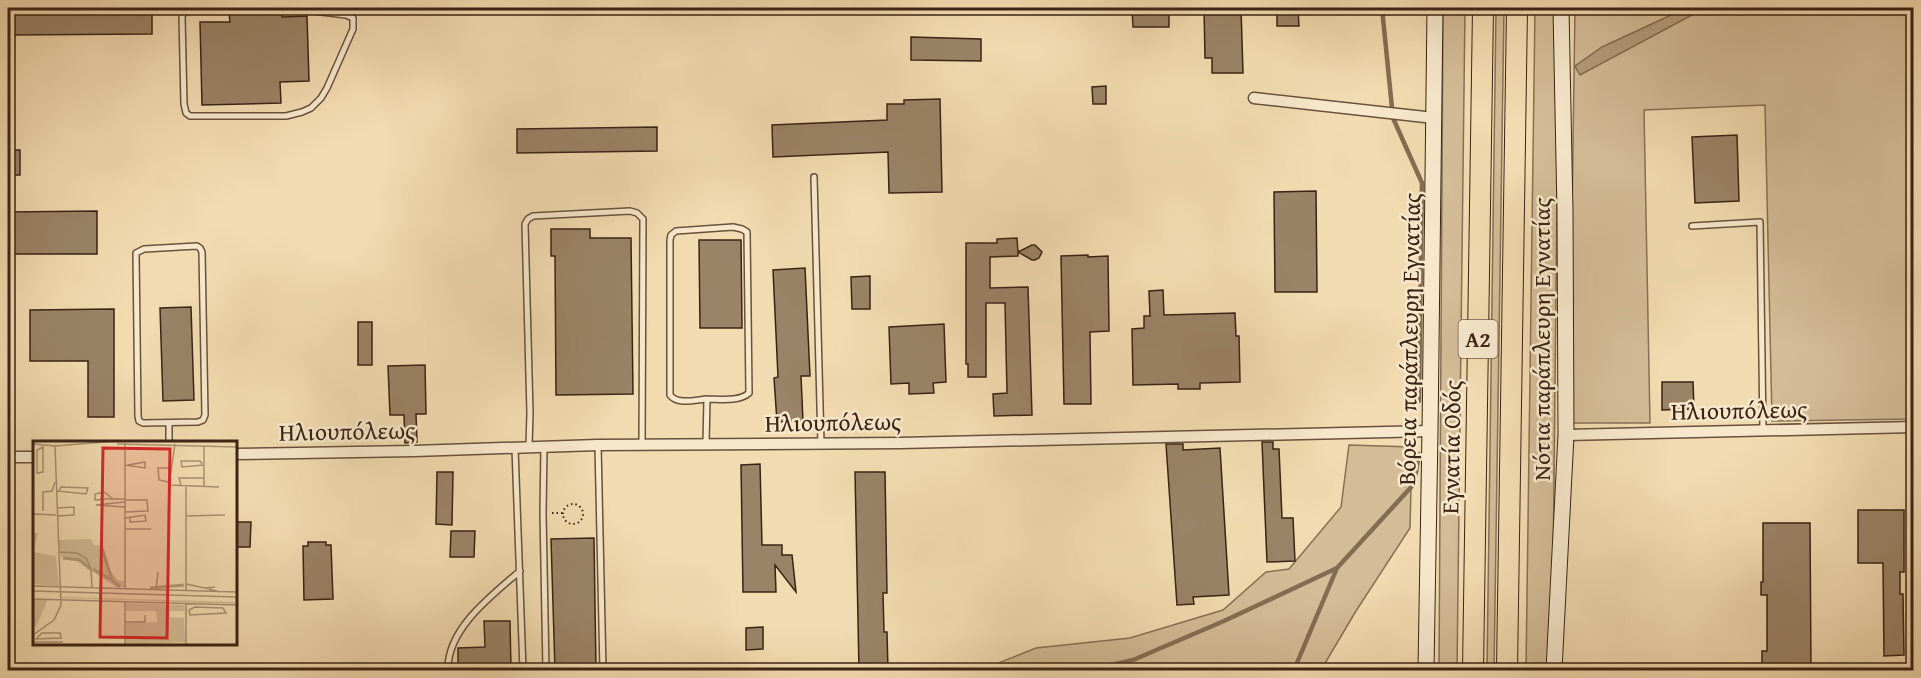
<svg xmlns="http://www.w3.org/2000/svg" width="1921" height="678" viewBox="0 0 1921 678" font-family="'Gentium Book Plus',serif">
<style>
.green{fill:#d3bc96;stroke:#877056;stroke-width:1.5}
.water{fill:#b49c7b;stroke:#846c52;stroke-width:1.5}
.lines{fill:none;stroke-linecap:round;stroke-linejoin:round}
.stream{stroke:#846c52;stroke-width:4.5}
.building{fill:#9a8366;stroke:#3b2315;stroke-width:1.5}
.lane-casing{stroke:#69513c;stroke-width:8}
.street-casing{stroke:#69513c;stroke-width:13}
.secondary-casing{stroke:#3b2315;stroke-width:17}
.highway-casing{stroke:#3b2315;stroke-width:22}
.path{stroke:#3b2315;stroke-width:2;stroke-dasharray:1.5 3;stroke-linecap:butt}
.lane{stroke:#f7e8cc;stroke-width:5}
.street{stroke:#f7e8cc;stroke-width:10}
.secondary{stroke:#f7e8cc;stroke-width:15}
.highway{stroke:#f2dbb0;stroke-width:20}
.labels{text-anchor:middle;dominant-baseline:central;stroke-width:5;stroke-linejoin:round;paint-order:stroke}
.shield{fill:#f7e8cc;stroke:#735e4c;stroke-width:1.5}
.shield-label{font-size:22px;font-weight:bold;fill:#3b2315}
.street-label{font-size:24px;fill:#3b2315;stroke:#f7e8cc}
.inset-river{fill:none;stroke:#b49c7b;stroke-width:3}
.inset-road{fill:none;stroke:#a99172;stroke-width:1.5}
.view{fill:#d62828;fill-opacity:0.15;stroke:#d62828;stroke-width:3}
.inset-edge{fill:none;stroke:#3b2315;stroke-width:3}
</style>
<rect width="100%" height="100%" fill="#f2dbb0"/>
<filter id="stains"><feTurbulence type="fractalNoise" baseFrequency=".00333" numOctaves="4"/><feColorMatrix values="0 0 0 0 .2 0 0 0 0 .09 0 0 0 0 .02 0 0 0 .5 -.17"/></filter>
<radialGradient id="worn" r=".72"><stop offset=".6" stop-color="#630" stop-opacity="0"/><stop offset="1" stop-color="#630" stop-opacity=".3"/></radialGradient>
<path class="green" d="M1443,8H1465L1457,670H1439Z
M1496,8H1504L1494,670H1487Z
M1535,8H1559L1552,670H1526Z
M1575,8H1913V419L1772,421L1765,105L1644,110L1650,423H1569Z
M1349,445L1412,447L1410,528L1356,611L1321,670H996V664L1036,648L1130,638L1223,610L1266,572L1289,569L1341,507Z"/>
<path class="water" d="M1682,8H1705L1580,75L1575,66L1602,47L1669,16Z"/>
<g class="lines">
<path class="stream" d="M1382,8L1393,118L1422,183L1419,401
M1090,670L1133,660L1224,621L1337,568L1414,484L1419,454
M1294,670L1337,568"/>
</g>
<path class="building" d="M8,8H152V34L8,35Z
M1132,8H1169V27H1133Z
M1204,8H1241L1243,73H1212V58H1205Z
M1277,8H1298L1299,26H1277Z
M282,12V17L307,16L309,81L280,82L281,103L202,105L200,22H230L229,13Z
M911,37L981,39V61L911,60Z
M1106,86V104H1093L1092,87Z
M940,99L942,192L889,193L888,152L773,157L772,125L887,120V104H904V100Z
M657,127V151L517,153V129Z
M1737,135L1739,201L1695,203L1692,137Z
M8,150H20V175H8Z
M1316,191L1317,292H1275L1274,192Z
M97,211V254H8V212Z
M551,229H590V238H631L633,394L556,395L555,256H551Z
M1017,238L1018,252L1032,245H1035L1042,252L1039,258L1035,260H1032L1018,252V256L990,257V288L1028,287L1032,415L994,416L993,394L1007,393L1005,303H986V377H968V364H966V243H997V239Z
M699,240H741L742,328H700Z
M1088,255V257L1108,256L1109,331L1090,332L1091,404H1064L1061,256Z
M805,268L810,376H801L803,421L777,422L774,378L778,377L773,270Z
M870,276V309H852L851,277Z
M1163,290L1164,315L1235,313L1236,336H1239L1240,382L1200,383V389H1178V384L1133,385L1132,329L1144,328V316H1150L1149,291Z
M191,307L194,400L163,401L160,308Z
M114,309V417H88V361H30V310Z
M358,322H372V365H358Z
M944,324L946,382L933,383L934,393L909,394V383L891,384L889,327Z
M425,365L426,414H416L417,442L405,443L404,415H390L388,366Z
M1662,382H1693L1694,409L1662,410Z
M1262,442H1273V449H1279L1282,518H1293L1295,561L1267,562Z
M1166,444H1183V450L1220,448L1229,595L1193,597L1194,604L1177,605Z
M760,464L762,545H782V555H792L796,592L775,565L776,592H743L741,465Z
M437,472H453L452,525L436,524Z
M855,472H885L887,593H883L884,632H887L888,670H859Z
M1858,510H1904V572H1900V594H1903L1904,655L1884,656L1883,563H1858Z
M236,522H251L250,547H236Z
M1763,523H1810L1811,670H1762V651H1767V595H1761V582H1763Z
M451,531H475L474,557H450Z
M594,538L596,670H555L551,539Z
M308,542H326V545H331L333,599L304,600L303,546H308Z
M484,621H510L511,670H458V648L485,647Z
M763,627V649L746,650V628Z"/>
<g class="lines">
<g class="lane-casing">
<path id="lane" d="M214,8L187,9L182,16L184,104L186,113L190,116H286L302,112L311,108L321,98L327,88L353,29V18L346,15L288,8
M814,177L821,444
M1692,226L1760,222L1763,430
M197,246L200,248L202,252L205,415L203,420L198,422L143,423L139,421L138,416L136,253L144,249Z
M169,423V442
M706,444L707,399C695,400 677,405 670,395V240L671,235L676,231L733,227L742,229L747,232L749,393C739,402 720,399 707,399
M598,445L603,670
M529,446L530,413L525,224L528,219L533,216L630,211L637,213L643,219L642,445
M544,447L543,513L546,670
M515,448L523,670
M448,670C447,629 491,596 520,571"/>
</g>
<g class="street-casing">
<path id="street" d="M1254,98L1434,118
M1566,435L1914,427
M236,454L414,451L598,445L901,443L1430,431
M8,457H34"/>
</g>
<g class="secondary-casing">
<path id="secondary" d="M1426,670L1430,431L1435,8
M1554,670L1566,435L1565,212L1561,8"/>
</g>
<g class="highway-casing">
<path id="highway" d="M1473,670L1483,8
M1507,670L1517,8"/>
</g>
<path class="path" d="M563 514a10 10 0 1 1 20 0a10 10 0 1 1-20 0Z
M552,513H563"/>
<use href="#lane" class="lane"/>
<use href="#street" class="street"/>
<use href="#secondary" class="secondary"/>
<use href="#highway" class="highway"/>
</g>
<g class="labels">
<rect class="shield" x="1458.5" y="320" width="39" height="38" rx="4.5"/>
<g class="shield-label">
<text x="1478" y="339">Α2</text>
</g>
<g class="street-label">
<text transform="translate(1409 339) rotate(-89)">Βόρεια παράπλευρη Εγνατίας</text>
<text transform="translate(1541 339) rotate(-90)">Νότια παράπλευρη Εγνατίας</text>
<text transform="translate(1739 410) rotate(-1)">Ηλιουπόλεως</text>
<text transform="translate(833 422) rotate(-1)">Ηλιουπόλεως</text>
<text transform="translate(347 431) rotate(-1)">Ηλιουπόλεως</text>
<text transform="translate(1451 447) rotate(-89)">Εγνατία Οδός</text>
</g>
</g>
<g transform="translate(33 441)">
<rect width="204" height="204" fill="#f2dbb0"/>
<path d="M0,92H5L1,111L23,115L26,145L0,143ZM58,98L61,104L70,105L75,127L85,139L91,140V146H83L42,119L28,116L25,99ZM29,157V156L204,161V163ZM0,158H15L3,186L0,183ZM93,162L151,164L152,170H137V176L151,177L152,201L92,204L93,182L124,181L123,170H93Z" fill="#d3bc96"/>
<path class="inset-river" d="M69,107L79,139L87,146M30,117L47,119L57,128M60,128L77,138M117,147L151,144"/>
<path class="inset-road" d="M92,2V148M0,3L22,5M84,3L204,6M142,3L136,44L186,46M10,6L4,9V32L10,31V4M169,23L167,20H148L149,26L171,24M92,24L112,27V21L95,24M135,41L126,39L125,27H136M148,44L146,37H171M153,46V149M171,46V5M24,50L53,53L55,47L28,46L26,50M80,58L71,51L62,53V59L73,58H92M92,61L63,64L92,66M24,67L41,66V74L25,75M10,70V51L19,50L22,41M92,71L115,70L114,59H92M0,73L23,74M153,75L192,74M92,77L112,74L113,80L97,81V77M92,88H118M26,111L44,112L53,117L58,128L59,147M153,143L172,147M0,145L204,151M182,146L172,147L187,151M123,149L125,131M0,150L204,156M0,158L204,164M92,161V204M153,162V204M162,166L190,167L193,172L157,174L156,169ZM92,181H112V174M9,192H27L28,197L3,198ZM0,194L21,179L28,164L22,5L84,0M0,201H30"/>
<path class="view" d="M70,7L137,8L134,197L67,196Z"/>
<rect width="204" height="204" class="inset-edge"/>
</g>
<rect width="1921" height="678" fill="none" stroke="#f2dbb0" stroke-width="30"/>
<rect x="9" y="9" width="1903" height="660" fill="none" stroke="#3b2315" stroke-width="3"/>
<rect x="15" y="15" width="1891" height="648" fill="none" stroke="#3b2315" stroke-width="1.5"/>
<rect width="100%" height="100%" filter="url(#stains)"/>
<rect width="100%" height="100%" fill="url(#worn)"/>
</svg>
